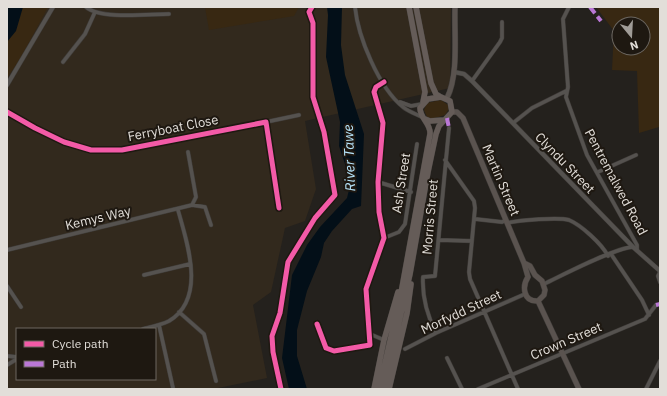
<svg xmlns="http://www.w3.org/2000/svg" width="667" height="396" viewBox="0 0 667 396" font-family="'IBM Plex Sans',sans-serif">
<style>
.built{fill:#32291d;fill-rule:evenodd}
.green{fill:#382812;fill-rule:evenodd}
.water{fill:#030f18}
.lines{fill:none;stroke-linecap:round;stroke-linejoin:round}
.minor-casing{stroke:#403d3a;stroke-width:4.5}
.tertiary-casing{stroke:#403d3a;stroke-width:5}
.secondary-casing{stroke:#403d3a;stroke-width:6}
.primary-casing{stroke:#403d3a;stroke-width:6}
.minor{stroke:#55524f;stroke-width:3.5}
.tertiary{stroke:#55524f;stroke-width:4}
.secondary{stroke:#5a534f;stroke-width:5}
.primary{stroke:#655c58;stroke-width:5.5}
.quiet{stroke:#ba77d6;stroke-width:4;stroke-dasharray:8 4;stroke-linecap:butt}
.cycleway-casing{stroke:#1e1811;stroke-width:8}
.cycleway{stroke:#f35aa7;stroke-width:5}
.labels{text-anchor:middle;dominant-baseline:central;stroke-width:4;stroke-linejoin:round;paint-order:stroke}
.street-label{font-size:13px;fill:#e2ded9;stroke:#1e1811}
.water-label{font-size:14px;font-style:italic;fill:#b7e5fc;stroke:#1e1811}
</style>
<rect width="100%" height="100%" fill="#24211d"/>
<path class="built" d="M23,7H451L450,88L305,121L316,189L305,221L285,228L271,292L253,305L267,378L213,389H7V42ZM17,329H155V379H17Z"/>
<path class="green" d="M7,7H48L20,59L7,78Z
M205,7H299L294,16L209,30Z
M596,7H660L659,127L639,133L637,71L612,70L614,31ZM619,24H643V48H619Z
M441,100L448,105L449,109L445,115L432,119L427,117L424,110L427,103Z"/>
<path class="water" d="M7,7H23L16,31L7,42Z
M327,7H342L341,45L345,75L364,134L361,206L352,209L332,231L324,243L321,257L307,291L297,330V356L307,389H289L282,358L292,275L307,245L320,227L347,198L349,190L345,164L339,146L340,122L326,57L328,15Z"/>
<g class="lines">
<g class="minor-casing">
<path id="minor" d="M86,7C101,20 149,14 169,14
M355,7C358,37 379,88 403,107C409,112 416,114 422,117
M569,7L563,19L568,87L566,97L587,155L637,245V250
M63,62L85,34L95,12
M472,81L500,42L502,38V22
M400,102L411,106L422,104
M7,112L35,128L64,142L91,150H122L266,122L279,208
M266,122L299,115
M513,123L532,108L566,91
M188,152L196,197L192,205
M445,160L474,201L475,208L469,272L470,279L518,389
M598,172L636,155
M378,182L411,192
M475,219L502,222L506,220
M507,223C519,220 559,217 569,220C581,225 602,244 608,256
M384,238L399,232L405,224L417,144
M439,240L472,241
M7,250L192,205L205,207L211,225
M611,254L642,300L649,315
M660,272L658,276L660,282
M144,275L190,264
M544,284C563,275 614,248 633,247
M7,286L21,307
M179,312L204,334L216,381
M317,324L326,348L334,351L370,345L366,289L384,238L379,212L378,182L383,123L374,92L376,87L384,82
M159,325L173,388
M143,329C151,327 161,325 169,321C207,298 187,243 178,210
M436,333C427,315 422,297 423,277L435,276L449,128
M370,334L384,340
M405,349L436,333L525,294
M7,356L17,357
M447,358L462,389
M7,365L17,359
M478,389L645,319L656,305
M646,389L660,361"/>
</g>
<g class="tertiary-casing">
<path id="tertiary" d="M454,72L464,74L472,81L633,247L660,271
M7,85L53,7"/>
</g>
<g class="secondary-casing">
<path id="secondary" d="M447,98C459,74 454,35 455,7
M452,112H457L463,118L524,263L528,277
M524,263L530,266L535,275L542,281L545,290L544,295L538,301C523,302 522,286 528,277
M538,301L579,389"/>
</g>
<g class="primary-casing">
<path id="primary" d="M409,7L425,92L423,102
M416,7L431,83L436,94L441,97
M425,119L430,121L444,120
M374,389L384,340L398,292
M379,389L401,293L430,134C431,123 420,119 420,108L428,99L441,97L450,101L452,112L439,126L436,134L428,172L410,274L384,389
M389,389L407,313L411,284"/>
</g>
<use href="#minor" class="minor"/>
<use href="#tertiary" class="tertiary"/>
<use href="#secondary" class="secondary"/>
<use href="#primary" class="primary"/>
<path class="quiet" d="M590,7L601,21
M447,118L449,128
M656,305L660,304"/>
<g class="cycleway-casing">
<path id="cycleway" d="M7,112L35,128L64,142L91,150H122L266,122L279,208
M317,324L326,348L334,351L370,345L366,289L384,238L379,212L378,182L383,123L374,92L376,87L384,82
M281,389L273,352L272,336L280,313L288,262L315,218L335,195L324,132L313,97V23L309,12L312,7"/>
</g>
<use href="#cycleway" class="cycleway"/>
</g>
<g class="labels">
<g class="street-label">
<text transform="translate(173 128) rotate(-11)">Ferryboat Close</text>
<text transform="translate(565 163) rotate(46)">Clyndu Street</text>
<text transform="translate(501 180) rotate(67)">Martin Street</text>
<text transform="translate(616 182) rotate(62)">Pentremalwed Road</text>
<text transform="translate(401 183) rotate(-81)">Ash Street</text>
<text transform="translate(430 217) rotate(-85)">Morris Street</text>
<text transform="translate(98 218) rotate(-13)">Kemys Way</text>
<text transform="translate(461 312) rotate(-25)">Morfydd Street</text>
<text transform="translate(566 341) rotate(-23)">Crown Street</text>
</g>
<g class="water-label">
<text transform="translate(349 158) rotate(-92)">River Tawe</text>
</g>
</g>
<rect width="667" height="396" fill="none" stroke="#e2ded9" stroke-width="16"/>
<rect x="16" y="328" width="140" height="52" fill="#1e1811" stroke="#6c6761"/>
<rect x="24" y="341" width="20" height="6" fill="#f35aa7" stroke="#6c6761"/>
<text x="52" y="348" font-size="12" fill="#e2ded9">Cycle path</text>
<rect x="24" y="361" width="20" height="6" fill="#ba77d6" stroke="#6c6761"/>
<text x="52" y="368" font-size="12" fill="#e2ded9">Path</text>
<g transform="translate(631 36) rotate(162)"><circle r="19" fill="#1e1811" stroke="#6c6761"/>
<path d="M0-3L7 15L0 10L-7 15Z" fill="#a09c97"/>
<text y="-6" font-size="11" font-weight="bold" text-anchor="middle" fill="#e2ded9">N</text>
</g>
</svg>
